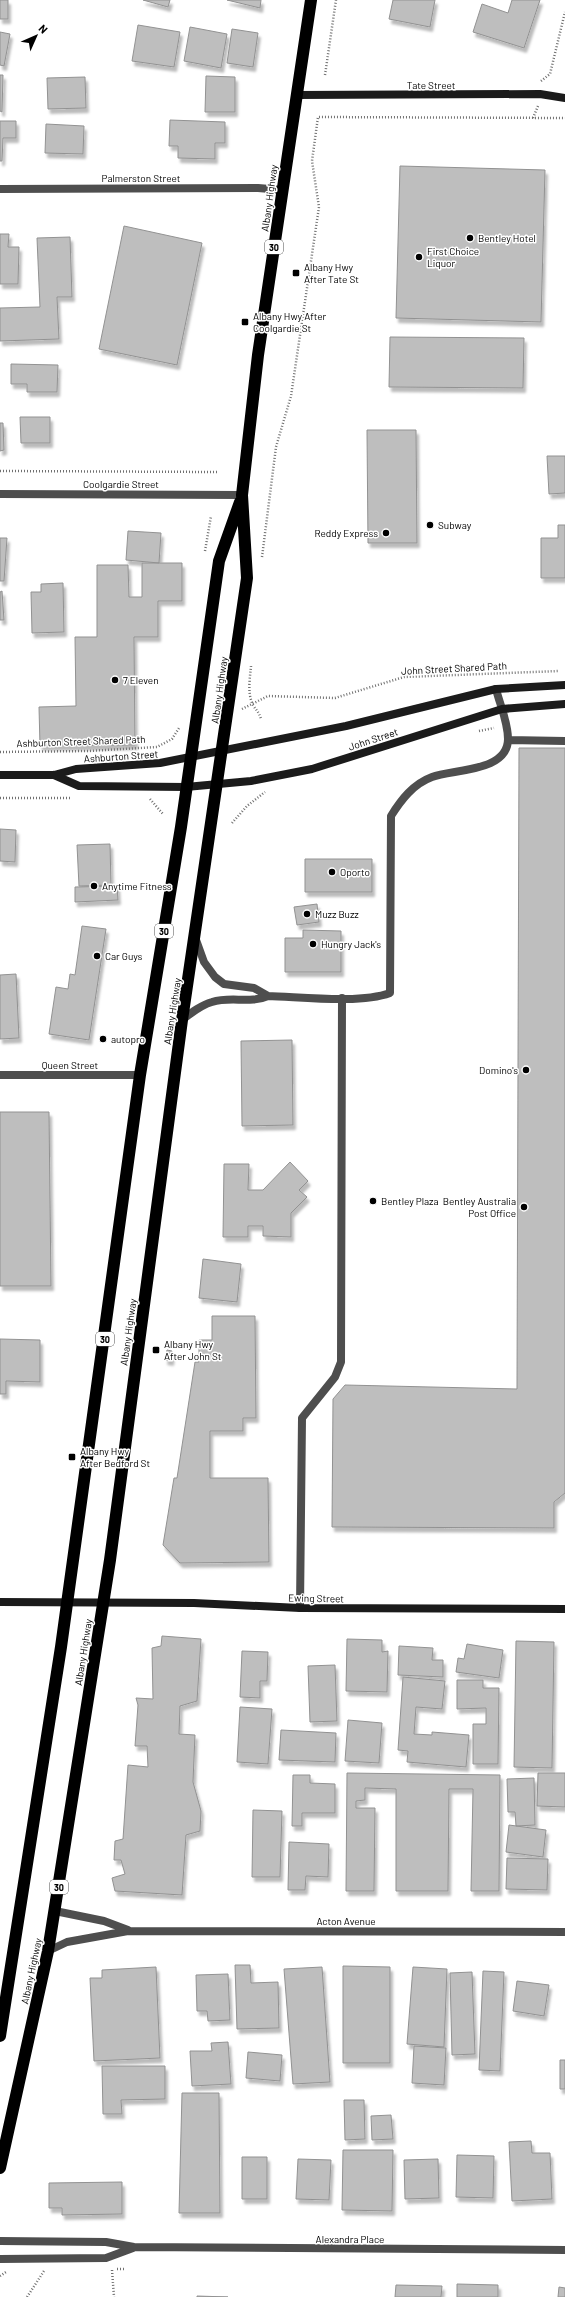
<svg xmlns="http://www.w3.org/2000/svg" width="565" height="2297" viewBox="0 0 565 2297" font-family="Barlow,sans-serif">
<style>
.building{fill:#bebebe;stroke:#929292;filter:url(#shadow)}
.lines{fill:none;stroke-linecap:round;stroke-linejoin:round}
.path{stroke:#707070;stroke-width:2.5;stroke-dasharray:1 2;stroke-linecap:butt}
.lane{stroke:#4e4e4e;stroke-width:8}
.street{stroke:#4e4e4e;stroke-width:8}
.secondary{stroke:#1b1b1b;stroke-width:8}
.highway{stroke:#000;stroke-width:12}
.poi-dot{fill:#000;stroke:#fff;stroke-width:1.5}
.labels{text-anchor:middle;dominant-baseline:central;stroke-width:3;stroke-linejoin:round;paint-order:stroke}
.shield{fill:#fff;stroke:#4c4c4c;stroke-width:1}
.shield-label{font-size:9px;font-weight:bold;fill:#000}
.street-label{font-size:10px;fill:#000;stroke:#fff}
.poi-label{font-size:10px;fill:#000;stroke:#fff;text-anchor:start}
</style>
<defs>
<filter id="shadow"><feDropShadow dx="2.5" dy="4.5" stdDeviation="1" flood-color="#0004"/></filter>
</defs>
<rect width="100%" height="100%" fill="#fff"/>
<path class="building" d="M0,0H8V19H0Z
M143,0H170L168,7Z
M227,0H261L260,8Z
M393,0H435L430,27L389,19Z
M512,0H540L524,48L473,32L482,4L508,13Z
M138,25L180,32L174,67L132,61Z
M190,27L227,34L221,68L184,61Z
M232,29L258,33L253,67L227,63Z
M0,32L10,34L4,66L0,65Z
M0,75H3L2,112L0,111Z
M206,76L235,77V112H205Z
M85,77L86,108L48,109L47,78Z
M170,120L225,122V143H215V159L178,158V146H169Z
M0,121H16V138H3L2,161H0Z
M46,124L84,126L83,154L45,153Z
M400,166L545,170L541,322L396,318Z
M124,226L202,243L177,365L99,349Z
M0,234H9L8,247H19L18,284H0Z
M70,237L72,297H57L59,339L0,341V308L40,307L37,238Z
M390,337L524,338L523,388L389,387Z
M11,364L58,365L57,392H27V384H11Z
M20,417H50V443H21Z
M0,423H3L4,450L0,451Z
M367,430H416L417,543H368Z
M547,456H565V493L549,494Z
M558,525H565V578H541V538H558Z
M128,531L161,533L159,563L126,560Z
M0,538H7L4,581H0Z
M142,563H182V601H158V637H134L135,745L40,746L39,707L76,706L75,637H97V565H128L129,597H142Z
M63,583L64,632L32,633L31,592H41V584Z
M2,591L4,620H0V592Z
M519,748H565V1493L554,1502V1528L332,1527L333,1399L345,1385L517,1389Z
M0,829L16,830L15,862L0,861Z
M110,844L111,885L79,886L77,845Z
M305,859H372V892H305Z
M117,886L118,900L75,902V887Z
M317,904L319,922L297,925L294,907Z
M82,926L106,929L89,1040L49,1034L56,987L68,989L70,974L75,975Z
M303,930L341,931V972H285V938H303Z
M16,974L19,1038L0,1039V975Z
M292,1040L293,1125L242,1126L241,1041Z
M0,1112H49L51,1286H0Z
M290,1162L308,1181L299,1190L307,1197L291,1213V1237L263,1236V1226H248V1237H223L224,1164H249L248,1190H263Z
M203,1259L241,1264L237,1302L199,1298Z
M212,1316H255L256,1418H243V1431H210V1478H268L269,1562L180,1563L163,1545L174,1478H177L195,1362H199V1340H212Z
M0,1339L40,1340V1382L6,1381V1394H0Z
M167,1350L172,1351L171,1361L165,1360Z
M162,1636L201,1639L197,1701L180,1706L179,1734L195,1735L193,1782L201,1811L200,1831L186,1835L182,1895L115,1891L112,1878L125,1874L121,1860H114L115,1841L123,1839L128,1765L148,1767L147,1746H135L138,1705L136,1698L153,1699L152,1648L161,1646Z
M347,1639L382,1640V1652L388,1651L387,1692L346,1691Z
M516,1641L554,1642L552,1768L514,1767Z
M467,1644L503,1650L499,1678L456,1672L458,1658L464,1659Z
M399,1646L433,1648L432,1660H443V1677L398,1675Z
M242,1651L268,1652L267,1681H260V1698L240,1697Z
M335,1665L337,1721L310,1722L308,1666Z
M403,1677L445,1681L442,1709L416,1707L414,1734L432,1735V1732L469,1735L466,1767L407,1762L408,1751L398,1750Z
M457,1680H483V1688H499L498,1764H473V1724H486V1708L457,1709Z
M240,1707L272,1709L268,1764L237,1762Z
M348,1720L382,1723L379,1763L345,1761Z
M281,1730L336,1733L335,1762L279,1760Z
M347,1773L500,1775L499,1891H471L473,1789H449L448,1891H396V1789L365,1788V1800L356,1801V1808H375L374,1891H346Z
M538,1773H565V1807L537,1806Z
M293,1775H310V1783L335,1784V1813H302V1826H292Z
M534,1778L535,1825L516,1826L515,1812H508L507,1779Z
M253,1810L282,1811L280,1877H252Z
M509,1825L546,1830L543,1857L506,1852Z
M289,1842L329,1844L328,1877L306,1876L305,1890H288Z
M507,1858L548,1859L547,1890L506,1889Z
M235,1965H250L251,1983L278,1982L279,2028L237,2029Z
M343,1966L390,1967V2063H343Z
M156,1967L160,2058L94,2061L90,1978H102V1970Z
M322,1967L330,2082L293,2084L284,1969Z
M413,1967L447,1969L444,2047L407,2044Z
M483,1971L504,1972L500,2071L479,2070Z
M472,1972L475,2054L452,2055L450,1973Z
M228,1974L230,2020L208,2021L207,2011H197L196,1975Z
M517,1981L549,1985L544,2016L513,2011Z
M228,2042L231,2084L192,2086L190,2051H212L211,2043Z
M414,2046L446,2048L444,2085L412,2083Z
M248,2052L282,2055L280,2081L246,2078Z
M560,2060H565V2089H560Z
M102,2066H165V2099L121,2100L122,2114H103Z
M182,2093H219L220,2213H179Z
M344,2100H364L365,2139L345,2140Z
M391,2115L393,2139L372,2140L371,2116Z
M531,2141L532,2153H550L552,2199L512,2201L509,2142Z
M343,2150H393L392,2211L342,2210Z
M457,2155L494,2156L493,2198L456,2197Z
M242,2157H267V2199H242Z
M298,2159L331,2160L329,2200L296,2199Z
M438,2159L439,2198L405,2199L404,2160Z
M122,2182V2214L62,2215V2208H49V2183Z
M457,2284L498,2285V2297H457Z
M396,2285L442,2286L441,2297H395Z
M559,2287L565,2288V2297H558Z
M197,2296L228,2297H197Z"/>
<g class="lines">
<path class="path" d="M325,75L336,0
M541,81L550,74L565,12
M533,118L538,106
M0,471L217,472
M205,551L211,516
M262,557L276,447L291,396L319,207L312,161L318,117L565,118
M251,666C250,678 247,693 253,705C256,710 259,712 261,719
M242,709L268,696L335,698L404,677L559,671
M479,731L494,728
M0,752L88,751L157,747L172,739L179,728
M0,798H71
M150,799L163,814
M232,823L247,806L265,792
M117,2269H124
M112,2270L114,2297
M0,2276L6,2272
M27,2297L44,2271"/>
<path class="lane" d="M508,740L565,741
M195,937L204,962L215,977L224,984L254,988L268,996
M182,1020C191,1013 201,1005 212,1002C231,996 250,1004 268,996C302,997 360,1004 390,993L391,816C401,800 413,784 432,777C454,769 508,772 508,739C508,722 500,705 496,689
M300,1608L302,1418L335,1377L341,1362L342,998"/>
<path class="street" d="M0,189L258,188L282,190
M0,494L242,495
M0,1075H140
M55,1911L104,1921L128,1930
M48,1951L67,1942L128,1931L565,1932
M0,2241L106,2242L134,2247L565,2250
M0,2259L106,2258L133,2248"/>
<path class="secondary" d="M296,95L540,94L565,98
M0,775H54L76,769L160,763L346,726L496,689L565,685
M54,775L79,786L186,787L251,781L312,769L502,709L565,704
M0,1602L194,1603L300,1608L565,1609"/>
<path class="highway" d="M0,2036L61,1647L140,1075L181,827L219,561L240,502
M0,2168L48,1951L110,1560L182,1020L247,578L242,495L258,355L311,0"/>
</g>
<g class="poi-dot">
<circle cx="470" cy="238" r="4"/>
<circle cx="419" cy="257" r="4"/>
<rect x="292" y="269" width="8" height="8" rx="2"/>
<rect x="241" y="318" width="8" height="8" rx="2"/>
<circle cx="430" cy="525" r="4"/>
<circle cx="386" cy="533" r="4"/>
<circle cx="115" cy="680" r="4"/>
<circle cx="332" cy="872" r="4"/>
<circle cx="94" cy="886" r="4"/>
<circle cx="307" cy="914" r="4"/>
<circle cx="313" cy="944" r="4"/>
<circle cx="97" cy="956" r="4"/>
<circle cx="103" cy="1039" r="4"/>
<circle cx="526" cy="1070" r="4"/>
<circle cx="373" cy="1201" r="4"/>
<circle cx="524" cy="1207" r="4"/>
<rect x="152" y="1346" width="8" height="8" rx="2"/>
<rect x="68" y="1453" width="8" height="8" rx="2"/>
</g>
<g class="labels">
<g class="shield">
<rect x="265" y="240" width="18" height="14" rx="3"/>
<rect x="155" y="924" width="18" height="14" rx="3"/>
<rect x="96" y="1332" width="18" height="14" rx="3"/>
<rect x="50" y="1880" width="18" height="14" rx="3"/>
</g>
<g class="shield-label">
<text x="274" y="247">30</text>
<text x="164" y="931">30</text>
<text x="105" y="1339">30</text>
<text x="59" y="1887">30</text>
</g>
<g class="street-label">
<text x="431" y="85">Tate Street</text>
<text x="141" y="178">Palmerston Street</text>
<text transform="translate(269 198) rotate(-82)">Albany Highway</text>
<text x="121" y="484">Coolgardie Street</text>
<text transform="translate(454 668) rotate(-3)">John Street Shared Path</text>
<text transform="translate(219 690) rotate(-82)">Albany Highway</text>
<text transform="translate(373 739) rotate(-18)">John Street</text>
<text transform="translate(81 741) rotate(-2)">Ashburton Street Shared Path</text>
<text transform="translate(121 756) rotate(-4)">Ashburton Street</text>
<text transform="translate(172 1011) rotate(-81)">Albany Highway</text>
<text x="70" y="1065">Queen Street</text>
<text transform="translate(128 1332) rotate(-82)">Albany Highway</text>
<text transform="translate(316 1598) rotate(1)">Ewing Street</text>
<text transform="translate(83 1652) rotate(-81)">Albany Highway</text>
<text x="346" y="1921">Acton Avenue</text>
<text transform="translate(31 1971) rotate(-78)">Albany Highway</text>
<text x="350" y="2239">Alexandra Place</text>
</g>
<g class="poi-label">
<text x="478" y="238">Bentley Hotel</text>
<text x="427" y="251">First Choice<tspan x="427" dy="12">Liquor</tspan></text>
<text x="304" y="267">Albany Hwy<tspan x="304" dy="12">After Tate St</tspan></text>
<text x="253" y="316">Albany Hwy After<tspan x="253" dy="12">Coolgardie St</tspan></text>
<text x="438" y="525">Subway</text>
<text x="378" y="533" text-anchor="end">Reddy Express</text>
<text x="123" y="680">7 Eleven</text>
<text x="340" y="872">Oporto</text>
<text x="102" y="886">Anytime Fitness</text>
<text x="315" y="914">Muzz Buzz</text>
<text x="321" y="944">Hungry Jack's</text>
<text x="105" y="956">Car Guys</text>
<text x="111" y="1039">autopro</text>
<text x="518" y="1070" text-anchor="end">Domino's</text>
<text x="381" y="1201">Bentley Plaza</text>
<text x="516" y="1201" text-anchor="end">Bentley Australia<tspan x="516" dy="12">Post Office</tspan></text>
<text x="164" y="1344">Albany Hwy<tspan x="164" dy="12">After John St</tspan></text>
<text x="80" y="1451">Albany Hwy<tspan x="80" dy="12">After Bedford St</tspan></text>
</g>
</g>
<g transform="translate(36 36) rotate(45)" stroke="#ffffff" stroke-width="3" paint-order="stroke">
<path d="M0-3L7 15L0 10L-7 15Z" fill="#000000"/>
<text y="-6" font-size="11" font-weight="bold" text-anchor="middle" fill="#000000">N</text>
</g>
</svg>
